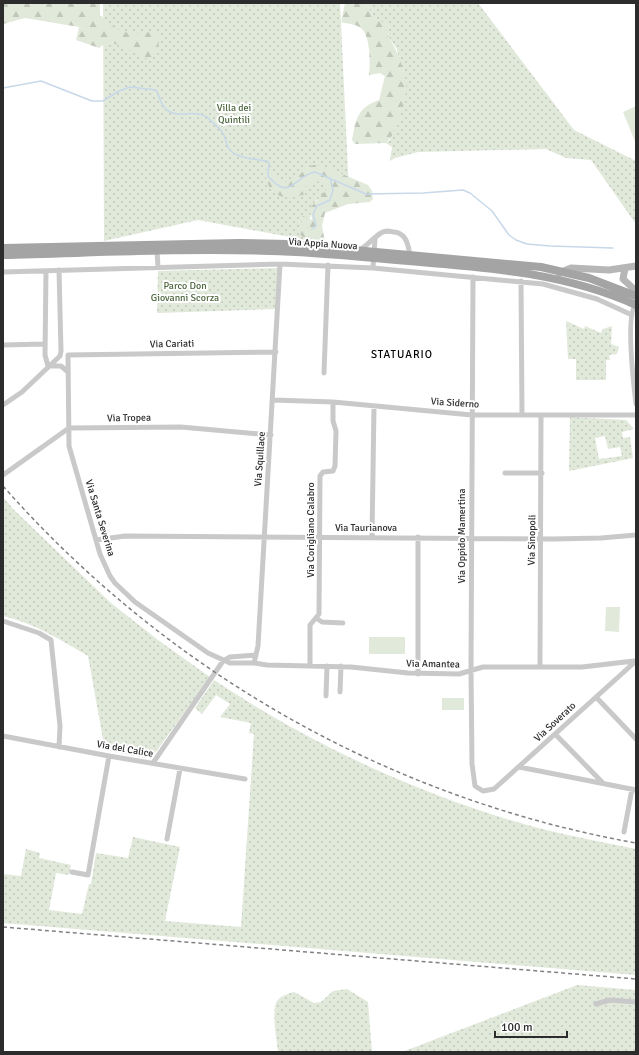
<svg xmlns="http://www.w3.org/2000/svg" width="639" height="1055" viewBox="0 0 639 1055" font-family="Signika,sans-serif">
<style>
.green{fill:url(#green-dots);fill-rule:evenodd}
.forest{fill:url(#forest-firs)}
.pitch{fill:#e1e9da}
.lines{fill:none;stroke-linecap:round;stroke-linejoin:round}
.stream{stroke:#c7d8e9;stroke-width:1.5}
.street{stroke:#c9c9c9;stroke-width:5}
.secondary{stroke:#b6b6b6;stroke-width:7}
.primary{stroke:#a4a4a4;stroke-width:8}
.rail{stroke:#818181;stroke-width:1.5;stroke-dasharray:4 3;stroke-linecap:butt}
.labels{text-anchor:middle;dominant-baseline:central;stroke-width:4;stroke-linejoin:round;paint-order:stroke}
.park-label{font-size:10px;fill:#4b653c;stroke:#fff}
.street-label{font-size:10px;fill:#2c2c2c;stroke:#fff}
.neighbourhood-label{font-size:11px;letter-spacing:1px;fill:#000;stroke:#fff}
</style>
<defs>
<pattern id="green-dots" width="8" height="8" patternUnits="userSpaceOnUse"><rect width="8" height="8" fill="#e1e9da"/><path d="M2 2h.1M6 6h.1" fill="none" stroke="#c1c8bb" stroke-width="1.8" stroke-linecap="round"/></pattern>
<pattern id="forest-firs" width="22" height="20" patternUnits="userSpaceOnUse"><rect width="22" height="20" fill="#e1e9da"/><path d="M5 1l3.5 6h-7zM16 11l3.5 6h-7z" fill="#c1c8bb"/></pattern>
</defs>
<rect width="100%" height="100%" fill="#fff"/>
<path class="green" d="M103,3H340L349,192L316,200L312,207L306,240L198,220L104,241Z
M367,3H478L574,130L636,161V224L591,160L566,158L546,149L418,152L395,158L390,161L392,147L386,143L390,140L400,65L397,49L387,35L390,26C377,20 371,17 367,3Z
M278,268L276,309L157,313L158,271Z
M566,321L584,329L585,326L601,333L603,329L612,326L611,344L619,347L617,354L609,355L610,360H606V380H576V359H568Z
M570,417L626,420L634,429L622,432L623,438L630,437L633,458L569,471ZM605,436L608,449L620,447L622,456L599,459L595,438Z
M3,497L13,509L111,603L158,640L210,677L153,756L146,758L105,750L88,656C61,640 34,623 3,616Z
M214,680C313,746 424,797 538,828C570,836 603,842 636,849V975L3,923V874L21,876L26,849L40,853L39,858L71,865L69,875L56,873L49,910L82,914L89,884H91L96,853L128,858L133,837L180,847L165,921L241,927L254,734L249,733L251,723L220,717L230,704L216,695L202,714L195,708Z
M577,985L636,990V1052H402Z
M347,989L368,1002L372,1052H278C277,1040 271,1011 277,1001C280,996 288,994 294,992L314,1003L321,1002L333,991Z"/>
<path class="forest" d="M3,3H100V15C116,33 131,37 154,31L160,39L155,55L148,59L109,41L99,48L76,40L79,27L25,18L3,24Z
M345,3H367C371,17 377,20 390,26L387,35C397,49 403,66 406,83C408,97 397,134 386,143L355,144L352,140C356,119 357,108 379,100L385,76L380,73L369,75C370,63 371,39 362,29C357,24 348,24 341,22Z
M314,165L323,166L368,185L372,191L373,199L370,202L348,204L325,213L322,226L325,242L306,240L299,233L303,216L312,220L310,208L326,190L322,183L314,180L307,185L305,194C282,203 266,194 265,169C270,172 273,176 278,179C295,189 300,168 314,165Z"/>
<path class="pitch" d="M636,106V144L623,112Z
M606,607H620L619,632L605,631Z
M369,637H405V654H369Z
M442,698H464V710H442Z"/>
<g class="lines">
<path class="stream" d="M3,88L41,81L92,101H103L119,91L130,87L156,90C159,95 160,102 164,107C175,121 193,108 207,117C211,121 219,127 222,132C227,138 225,146 231,151C240,159 255,159 267,161L269,163L268,176C291,203 293,176 315,172L366,194L423,193L463,190L470,193L492,211L509,235L516,240L527,244L550,246L613,248
M312,229L316,226L313,214L317,206L330,200L333,190L330,178"/>
<path class="street" d="M360,250C368,245 374,237 381,233C385,230 389,231 394,232C406,233 408,244 410,255
M157,251L158,267
M373,268L375,239
M46,271L45,355L48,366
M3,272L280,264L373,268L543,284L597,299L632,315
M473,277L471,670L472,764L475,786L483,791L494,789L636,661
M521,281L522,415
M636,304C625,314 634,387 636,404
M3,345L45,344
M68,355L69,446L100,554L110,576L115,583L135,602L208,653L230,663H254L258,646L280,264
M68,355L276,352
M50,366H61L68,372
M324,373L328,265
M274,400L333,402L472,415H636
M3,405L22,392L60,356L61,351L59,270
M505,473H542
M3,475L69,428L181,427L271,435
M372,537L374,406
M418,537V674
M96,540L125,536L554,539L601,538L636,535
M316,618L322,622L343,623
M3,621L39,633L51,640L60,726L59,747
M254,663L267,665L351,667L408,673L459,674L483,667H582L634,661
M310,666V625L319,614L320,476L323,472L333,471L335,466L336,431L333,421V402
M540,666L541,415
M340,692L341,666
M326,696L327,666
M596,697L636,739
M556,735L602,782
M3,736L109,756L245,779
M153,763L223,661L230,657L256,655
M519,767L636,790
M624,832L632,789
M167,839L180,769
M72,872L88,875L109,756
M596,1004L610,1000L636,1002"/>
<path class="secondary" d="M625,268L623,279L636,291
M559,273L571,268L609,270L636,266"/>
<path class="primary" d="M3,248L239,243L288,244L541,267L589,278L636,296
M3,255C92,253 181,248 270,251C320,252 370,258 420,262C494,268 567,274 636,305"/>
<path class="rail" d="M3,486C168,673 390,799 636,843
M3,927L636,979"/>
</g>
<g class="labels">
<g class="park-label">
<text x="234" y="108">Villa dei<tspan x="234" dy="12">Quintili</tspan></text>
<text x="185" y="286">Parco Don<tspan x="185" dy="12">Giovanni Scorza</tspan></text>
</g>
<g class="street-label">
<text transform="translate(323 244) rotate(4)">Via Appia Nuova</text>
<text transform="translate(172 344) rotate(-1)">Via Cariati</text>
<text transform="translate(455 403) rotate(4)">Via Siderno</text>
<text transform="translate(129 418) rotate(-1)">Via Tropea</text>
<text transform="translate(260 459) rotate(-86)">Via Squillace</text>
<text transform="translate(100 518) rotate(73)">Via Santa Severina</text>
<text x="366" y="528">Via Taurianova</text>
<text transform="translate(311 530) rotate(-90)">Via Corigliano Calabro</text>
<text transform="translate(462 536) rotate(-90)">Via Oppido Mamertina</text>
<text transform="translate(532 540) rotate(-89)">Via Sinopoli</text>
<text transform="translate(433 664) rotate(1)">Via Amantea</text>
<text transform="translate(555 722) rotate(-43)">Via Soverato</text>
<text transform="translate(125 749) rotate(10)">Via del Calice</text>
</g>
<g class="neighbourhood-label">
<text x="402" y="354">STATUARIO</text>
</g>
</g>
<rect width="639" height="1055" fill="none" stroke="#2c2c2c" stroke-width="8"/>
<path d="M495 1031v6h72v-6" fill="none" stroke="#2c2c2c" stroke-width="2"/>
<text x="501" y="1031" font-size="12" fill="#2c2c2c" stroke="#ffffff" stroke-width="3" paint-order="stroke">100 m</text>
</svg>
